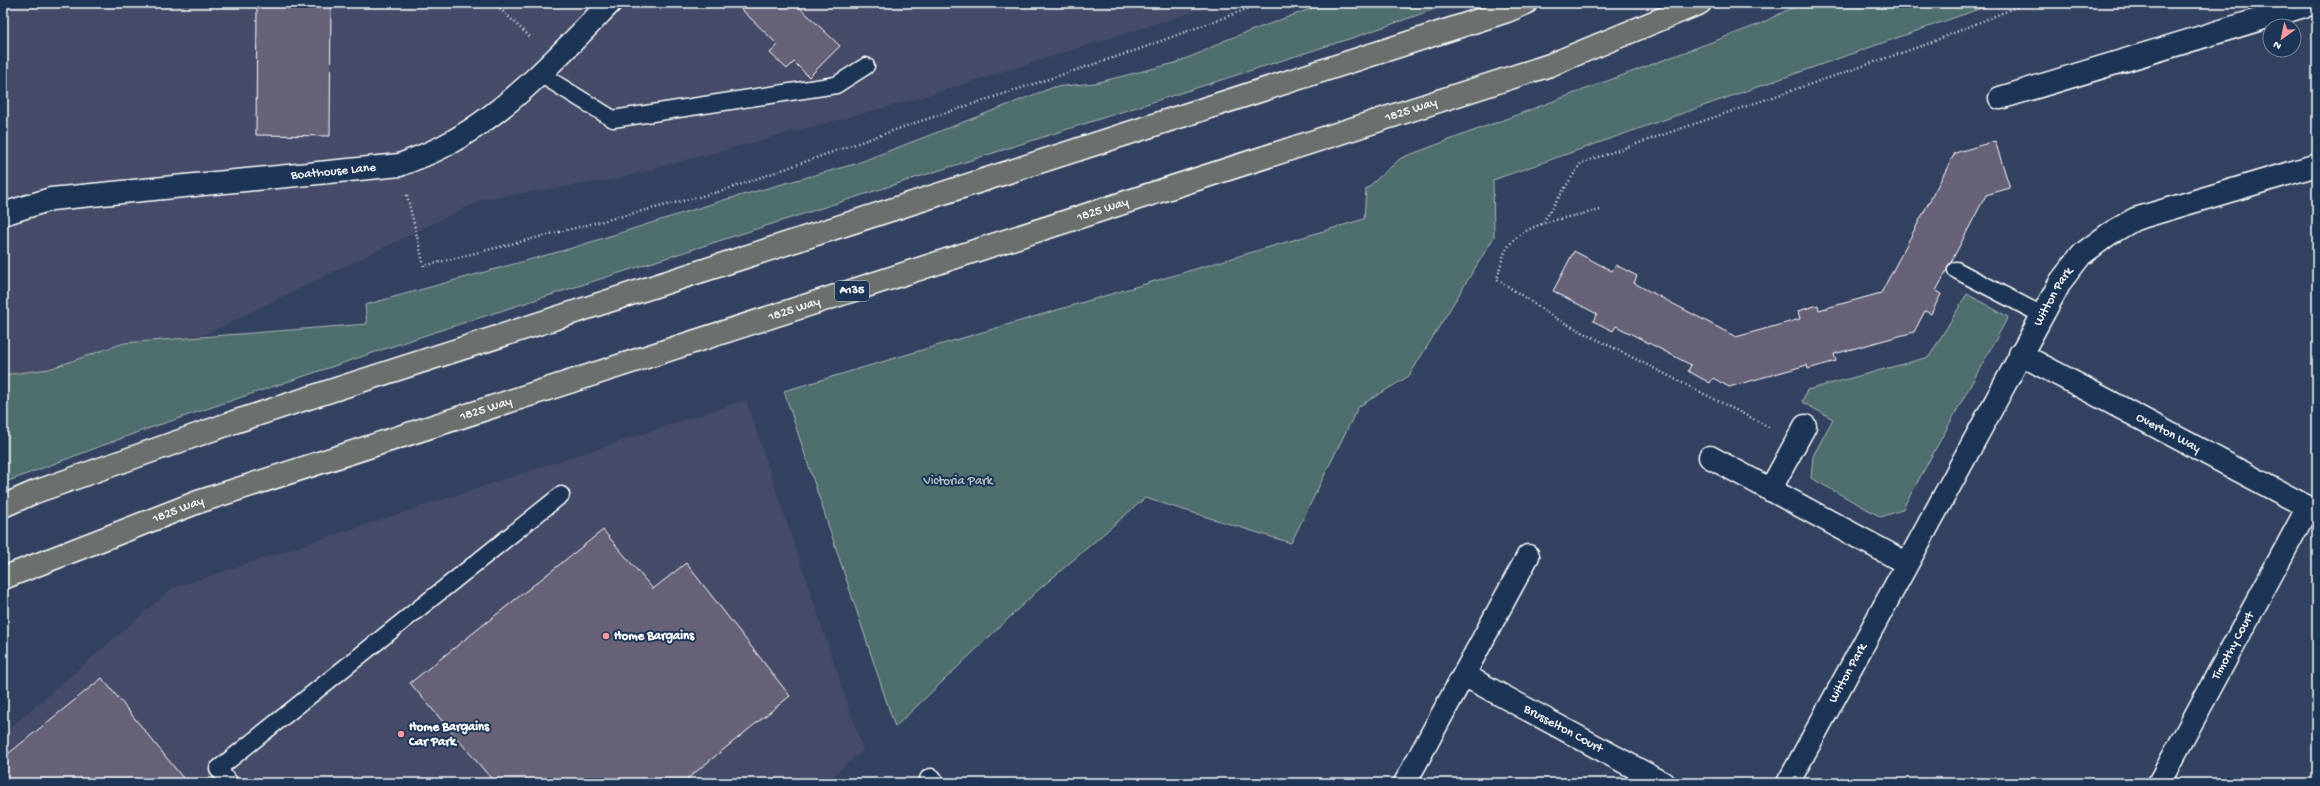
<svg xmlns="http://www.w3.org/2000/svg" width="2320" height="786" viewBox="0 0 2320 786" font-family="'Gochi Hand',sans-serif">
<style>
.built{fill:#444c68}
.green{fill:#4f6e6e;stroke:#a7b6b6}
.building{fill:#686278;stroke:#fff}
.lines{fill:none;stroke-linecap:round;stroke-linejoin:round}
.service-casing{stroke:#fff;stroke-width:19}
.minor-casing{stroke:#fff;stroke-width:25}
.primary-casing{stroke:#fff;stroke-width:25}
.path{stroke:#fff;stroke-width:2.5;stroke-dasharray:1 3;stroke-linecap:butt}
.service{stroke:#1d3557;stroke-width:16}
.minor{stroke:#1d3557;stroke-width:22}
.primary{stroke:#6b706d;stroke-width:22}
.poi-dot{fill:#ff9aa2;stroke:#1d3557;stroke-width:1.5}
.labels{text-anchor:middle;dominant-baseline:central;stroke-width:4;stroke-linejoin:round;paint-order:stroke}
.shield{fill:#1d3557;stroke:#bbc2cd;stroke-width:1}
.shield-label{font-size:12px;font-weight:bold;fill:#fff}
.street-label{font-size:13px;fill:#fff;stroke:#1d3557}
.park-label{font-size:13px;fill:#b9c5c5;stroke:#1d3557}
.poi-label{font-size:13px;font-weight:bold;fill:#fff;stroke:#1d3557;text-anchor:start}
</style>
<rect width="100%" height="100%" fill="#344261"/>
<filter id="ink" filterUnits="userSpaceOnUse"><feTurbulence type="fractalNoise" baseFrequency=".025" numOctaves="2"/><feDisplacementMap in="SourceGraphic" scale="8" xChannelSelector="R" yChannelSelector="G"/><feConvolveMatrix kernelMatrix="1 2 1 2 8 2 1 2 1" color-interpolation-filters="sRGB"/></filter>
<g filter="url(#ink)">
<path class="built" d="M3,3H1222L913,100L611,180L483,199L3,433Z
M746,400L863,750L825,783H3V734L173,588Z"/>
<path class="green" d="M1326,3H1452L1355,37L435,332L141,431L3,483V375L49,369L124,343L367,324L365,305L572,248L724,200L855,164L1054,87L1095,83L1175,63L1202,52L1226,40Z
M1801,3H1996L1493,180L1494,237L1409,376L1358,407L1291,543L1145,498L1036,592L895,727L784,391L1364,219L1366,189L1401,158L1760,24Z
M1967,294L2008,317L1902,510L1881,517L1811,478L1813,456L1833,419L1802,402L1807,390L1929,357Z"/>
<path class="building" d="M257,3H331L330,136L256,135Z
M735,3H795L840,46L809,77L794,62L787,69L770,53L778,45Z
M1995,141L2010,188L1986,195L1936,291L1941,294L1931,314L1925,311L1914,332L1834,354L1836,361L1808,369L1807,365L1729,387L1713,378L1710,383L1688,371L1691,365L1616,326L1613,331L1593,321L1597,314L1553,291L1574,251L1612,271L1616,265L1637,276L1634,283L1736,337L1800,319L1798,311L1818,305L1819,310L1881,293L1955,153Z
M603,530L653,589L686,563L790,696L682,783H495L410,683Z
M102,678L187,783H3V758Z"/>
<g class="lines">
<g class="service-casing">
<path id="service" d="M540,74L613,119L836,85L866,66
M1956,270L2042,315
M230,783L218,769L561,495"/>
</g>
<g class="minor-casing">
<g id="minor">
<path d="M2000,98L2314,3"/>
<path id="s1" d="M3,214L51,199L400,165C414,159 429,154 442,147C507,113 560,55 610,3"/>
<path id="s2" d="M2020,354L2317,512"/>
<path d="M1710,457L1906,563"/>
<path d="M1770,490L1805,426"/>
<path id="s3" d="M1464,675L1663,783"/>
<path d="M931,780L933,783"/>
<path d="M1405,783L1528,556"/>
<path id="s4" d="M1788,783L2061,281L2081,255L2109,234L2135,219L2317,165"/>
<path id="s5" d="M2159,783L2308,507"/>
</g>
</g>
<g class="primary-casing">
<g id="primary">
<path d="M3,506L35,492L234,422L1507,11L1526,3"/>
<path id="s6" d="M3,578L198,502L1550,65L1700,3"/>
</g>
</g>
<path class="path" d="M494,3L531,38
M407,195L424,266L722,191L912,124L1137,50L1263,3
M1600,210C1570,218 1520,221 1505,252C1501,260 1500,271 1497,279L1557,319L1769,427
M1541,225L1581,163L1927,44L2026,3"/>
<use href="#service" class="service"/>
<use href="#minor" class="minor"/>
<use href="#primary" class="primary"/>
</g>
</g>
<g class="poi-dot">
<circle cx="606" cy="636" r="4"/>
<circle cx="401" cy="734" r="4"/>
</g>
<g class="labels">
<rect class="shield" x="835" y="281" width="34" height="20" rx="3"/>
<g class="shield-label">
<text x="852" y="291">A135</text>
</g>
<g class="street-label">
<text stroke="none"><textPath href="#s6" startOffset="1484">1825 Way</textPath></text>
<text stroke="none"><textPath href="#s1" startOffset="334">Boathouse Lane</textPath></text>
<text stroke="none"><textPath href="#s6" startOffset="1160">1825 Way</textPath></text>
<text stroke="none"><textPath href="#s4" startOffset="554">Witton Park</textPath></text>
<text stroke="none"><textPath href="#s6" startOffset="836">1825 Way</textPath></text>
<text stroke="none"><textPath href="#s6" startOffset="512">1825 Way</textPath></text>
<text stroke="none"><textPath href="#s2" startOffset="168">Overton Way</textPath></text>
<text stroke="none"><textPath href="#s6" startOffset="188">1825 Way</textPath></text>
<text stroke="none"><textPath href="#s5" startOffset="156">Timothy Court</textPath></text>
<text stroke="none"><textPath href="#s4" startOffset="125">Witton Park</textPath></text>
<text stroke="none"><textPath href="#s3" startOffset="113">Brusselton Court</textPath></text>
</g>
<g class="park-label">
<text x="958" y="481">Victoria Park</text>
</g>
<g class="poi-label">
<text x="614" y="636">Home Bargains</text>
<text x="409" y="727">Home Bargains<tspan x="409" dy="15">Car Park</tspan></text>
</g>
</g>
<rect width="2320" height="786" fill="none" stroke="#1d3557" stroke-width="16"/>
<rect x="8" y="8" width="2304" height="770" fill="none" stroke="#fff" stroke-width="1.5" filter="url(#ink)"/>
<g transform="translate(2282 38) rotate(213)"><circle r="19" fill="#1d3557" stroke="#77869a"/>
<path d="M0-3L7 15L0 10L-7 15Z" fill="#ff9aa2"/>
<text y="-6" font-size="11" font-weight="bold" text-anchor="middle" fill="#ffffff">N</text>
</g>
</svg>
